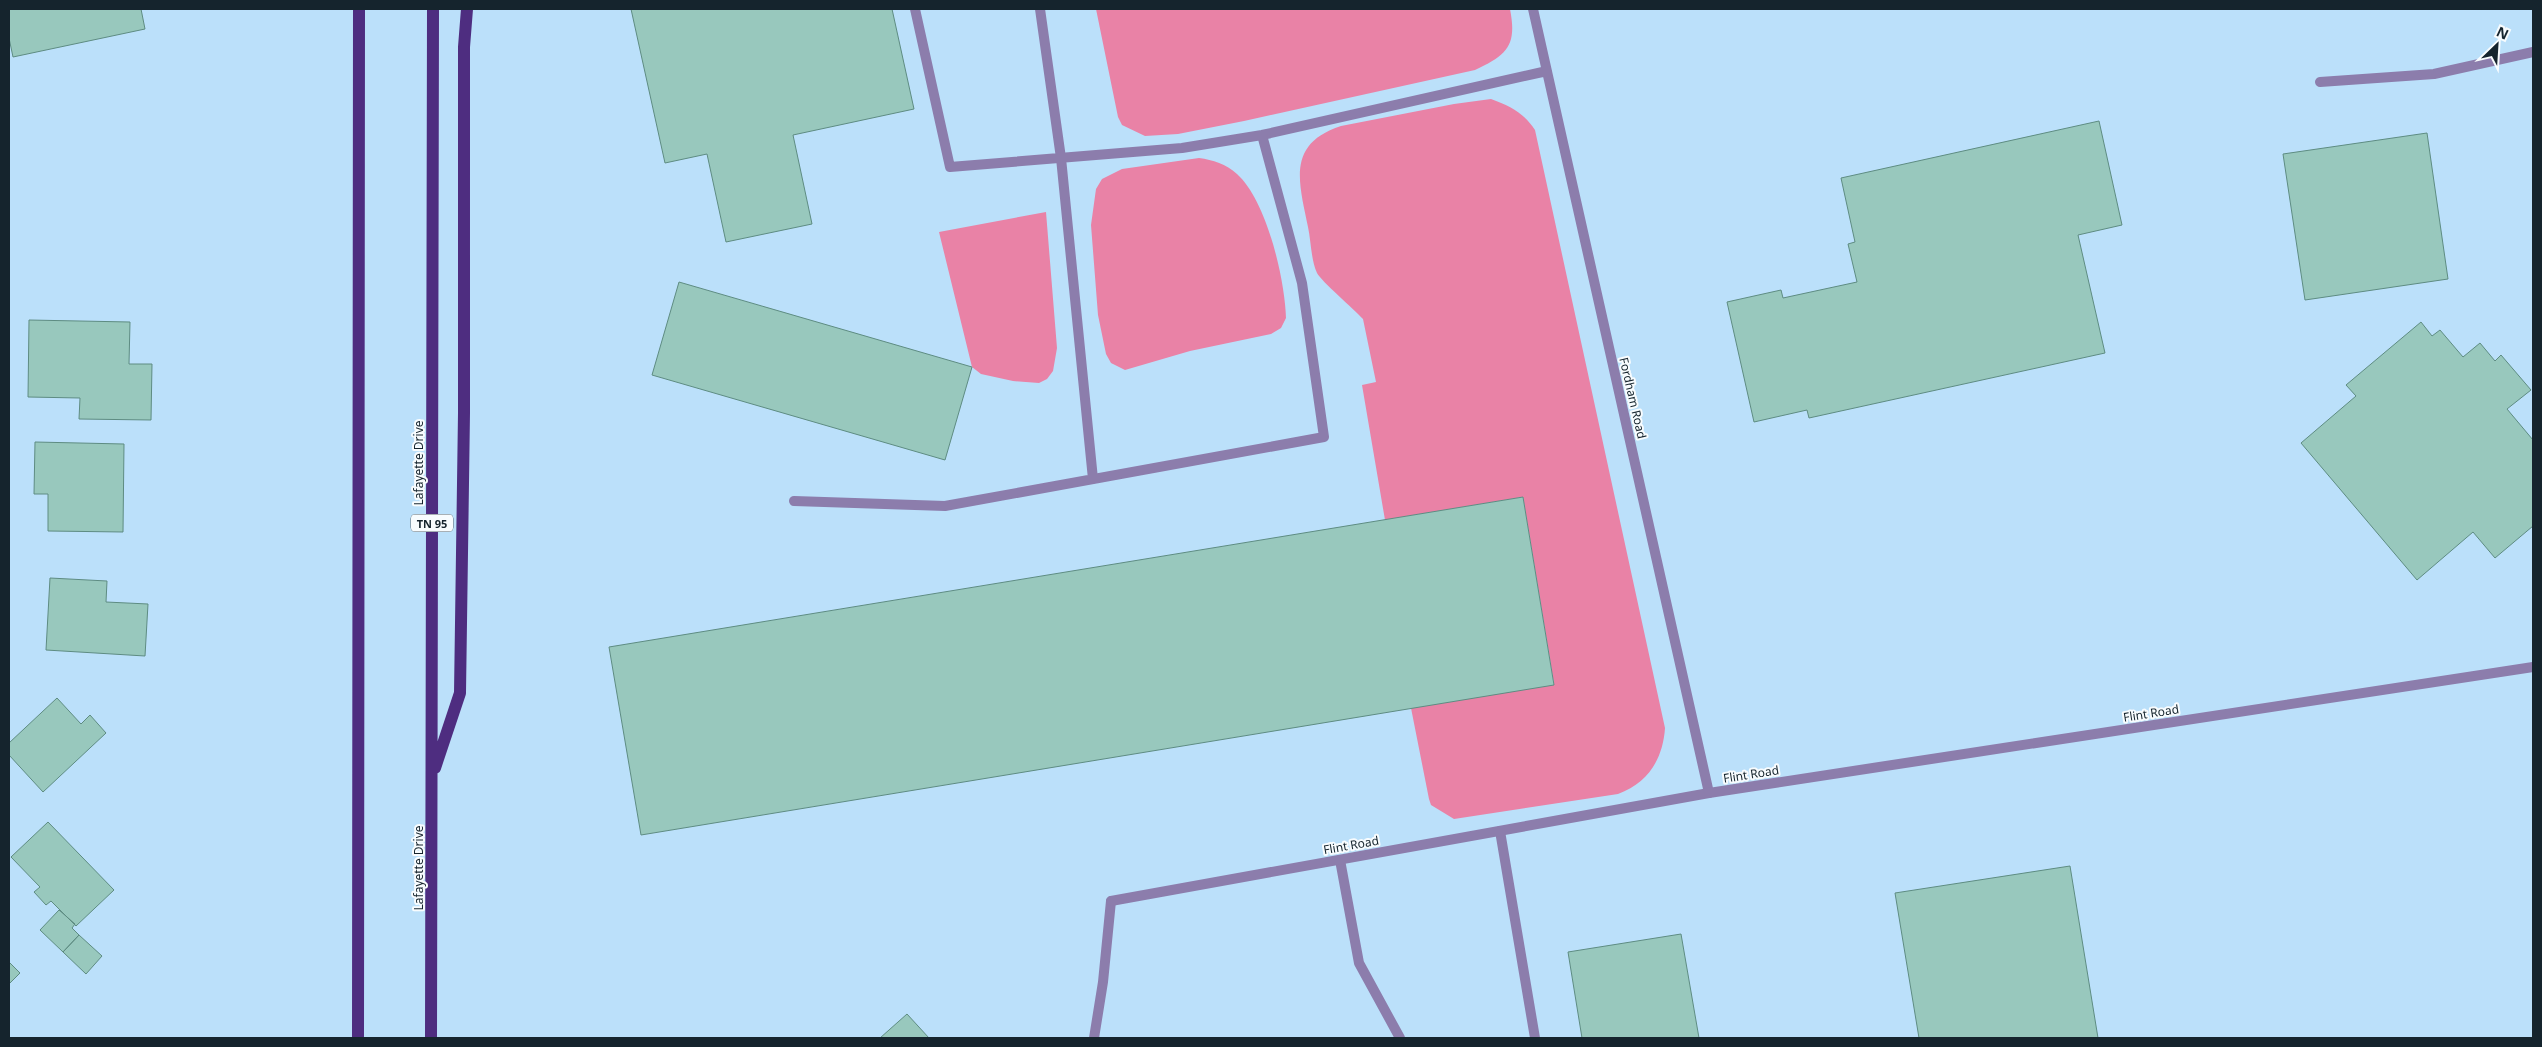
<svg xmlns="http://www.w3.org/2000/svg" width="2542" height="1047" viewBox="0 0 2542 1047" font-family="'Noto Sans',sans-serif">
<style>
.green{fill:#e982a6}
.building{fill:#98c8bd;stroke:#5e8c82}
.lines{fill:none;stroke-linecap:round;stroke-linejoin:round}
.lane{stroke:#8c7dac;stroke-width:10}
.street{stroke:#8c7dac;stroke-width:10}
.primary{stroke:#4e2d80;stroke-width:12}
.labels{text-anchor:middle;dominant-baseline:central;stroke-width:4;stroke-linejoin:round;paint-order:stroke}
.shield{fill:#f8fcfe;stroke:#59656c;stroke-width:1}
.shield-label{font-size:11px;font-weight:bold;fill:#15242d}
.street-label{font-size:12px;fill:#15242d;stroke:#f8fcfe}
</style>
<rect width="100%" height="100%" fill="#bbe0fa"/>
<path class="green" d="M1096,9H1510C1517,45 1508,55 1475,70L1244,121L1178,134L1145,136L1122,125L1118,117Z
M1491,99C1510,106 1524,113 1535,130L1665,728C1663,759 1648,783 1618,794L1454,819L1431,805L1429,799L1411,708L1554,684L1523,497L1385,520L1362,385L1376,382L1363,319C1354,309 1321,281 1317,273C1311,260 1311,241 1308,227C1299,182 1286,144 1341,126L1454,104Z
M1199,158C1213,160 1226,164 1237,174C1267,201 1285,280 1286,318L1281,328L1271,334L1190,351L1125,370L1111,363L1106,354L1098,315L1091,225L1096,189L1102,179L1122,169Z
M1046,212L1057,348L1053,371L1047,379L1039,383L1013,381L981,374L972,367L939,232Z"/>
<path class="building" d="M9,9H141L145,29L13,57L9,38Z
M631,9H892L914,109L793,135L812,224L726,242L707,154L665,163Z
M2099,121L2122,225L2078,235L2105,353L1809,418L1807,410L1754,422L1727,302L1781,290L1783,298L1857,282L1848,244L1855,242L1841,178Z
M2427,133L2448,279L2305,300L2283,154Z
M679,282L972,367L945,460L652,375Z
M29,320L130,322L129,364H152L151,420L79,419L80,398L28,397Z
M2421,322L2432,336L2440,330L2463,357L2480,343L2495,361L2501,355L2531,390L2507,409L2533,440V526L2495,558L2473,532L2417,580L2301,443L2356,396L2346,385Z
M35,442L124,444L123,532L48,531V494H34Z
M1523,497L1554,685L641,835L609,647Z
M50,578L107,581L106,602L148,604L145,656L46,650Z
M57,698L81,724L90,715L106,733L43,792L9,755V743Z
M48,822L114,890L76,926L51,901L46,905L34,892L40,887L11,857Z
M2070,866L2098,1038H1919L1895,893Z
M59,910L75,924L72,928L79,935L63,952L40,930Z
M1681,934L1699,1038H1582L1568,952Z
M79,935L102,956L86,974L63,952Z
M9,962L20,973L9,984Z
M907,1014L929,1038H880Z"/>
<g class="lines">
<path class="lane" d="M915,9L950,167L1182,148L1262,135L1547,71
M1040,9L1061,158L1093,479
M1533,9L1709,793
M2320,82L2434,74L2533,52
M794,501L945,506L1324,437L1302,283L1262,135
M1500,831L1535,1038
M1340,860L1359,963L1400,1038
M1094,1038L1103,982L1111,901"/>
<path class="street" d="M1111,901L1709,793L2533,667"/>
<path class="primary" d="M435,768L460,693L464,413V47L467,9
M358,1038L359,9
M431,1038L433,9"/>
</g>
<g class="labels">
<rect class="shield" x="411" y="514.5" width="42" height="17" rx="4"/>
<g class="shield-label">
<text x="432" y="523">TN 95</text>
</g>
<g class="street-label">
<text transform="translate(1633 398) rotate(77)">Fordham Road</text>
<text transform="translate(418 463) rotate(-90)">Lafayette Drive</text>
<text transform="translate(2151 713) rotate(-9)">Flint Road</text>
<text transform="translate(1751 774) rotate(-9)">Flint Road</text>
<text transform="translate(1351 845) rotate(-10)">Flint Road</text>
<text transform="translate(418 868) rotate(-90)">Lafayette Drive</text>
</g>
</g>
<rect width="2542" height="1047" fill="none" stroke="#15242d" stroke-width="20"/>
<g transform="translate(2497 45) rotate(25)" stroke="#f8fcfe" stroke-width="4" paint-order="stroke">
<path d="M0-4L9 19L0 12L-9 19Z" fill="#15242d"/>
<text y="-8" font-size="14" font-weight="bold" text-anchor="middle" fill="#15242d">N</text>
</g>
</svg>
